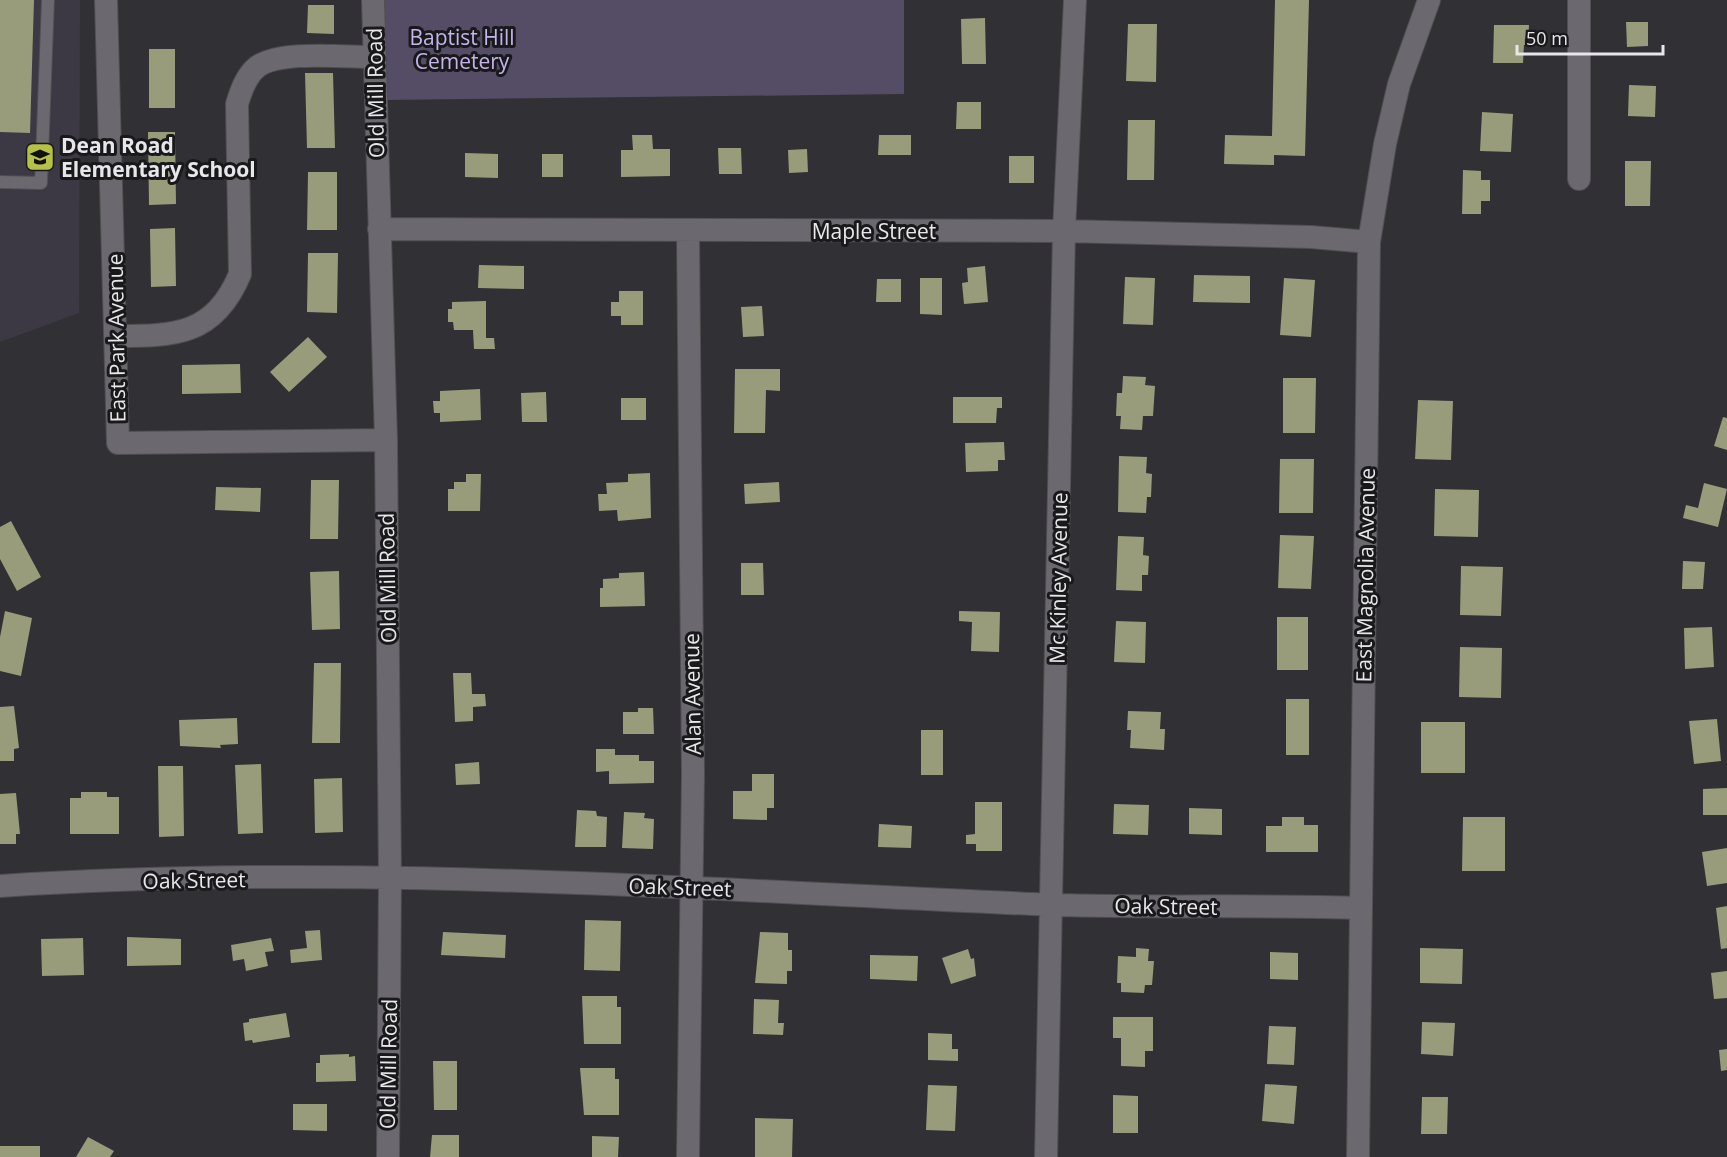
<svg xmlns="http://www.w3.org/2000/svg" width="1727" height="1157" viewBox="0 0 1727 1157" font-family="'Open Sans',sans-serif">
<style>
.built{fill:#3c3844}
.green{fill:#554c66}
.building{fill:#989c7b}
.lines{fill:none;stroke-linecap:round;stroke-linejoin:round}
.lane-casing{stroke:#4f4e52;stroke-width:14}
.street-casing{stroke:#4f4e52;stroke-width:24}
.lane{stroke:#6b696f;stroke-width:12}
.street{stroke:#6b696f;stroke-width:22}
.labels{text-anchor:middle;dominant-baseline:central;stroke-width:6;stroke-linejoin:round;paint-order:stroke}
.park-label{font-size:21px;fill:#c5b3e9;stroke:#19181b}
.street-label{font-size:21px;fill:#e7e6ea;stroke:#19181b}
.poi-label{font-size:21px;font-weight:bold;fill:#e7e6ea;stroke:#19181b;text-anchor:start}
</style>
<rect width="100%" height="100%" fill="#313035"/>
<path class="built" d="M0,0H80L79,313L0,342Z"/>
<path class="green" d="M383,0H904V94L386,100Z"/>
<path class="building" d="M0,0H34L30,133L0,132Z
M1275,0H1309L1305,156L1274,155V165L1224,164L1225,135L1272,136Z
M308,5H334V34L307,33Z
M985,18L986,64H962L961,19Z
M1626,22H1648V46L1627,47Z
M1128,24H1157L1156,82L1126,81Z
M1494,25H1529L1528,45H1524L1523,63H1493Z
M149,49H175V108H149Z
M305,73H333L335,148H307Z
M1629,85L1656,86L1655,117L1628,116Z
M957,102H981V129H956Z
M1482,112L1513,114L1511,152L1480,151Z
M1128,120H1155L1154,180H1127Z
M148,132H175L176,204L149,205Z
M632,135H652L653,149H670V176L621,177V150H633Z
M879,135H911V155H878Z
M718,148H741L742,174H719Z
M807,149L808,172L789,173L788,150Z
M465,153L498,154V178L465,177Z
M542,154H563V177H542Z
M1009,156H1034V183H1009Z
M1625,161H1651L1650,206H1625Z
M1463,170L1481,171V180H1490V201H1481V214H1462Z
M308,172H337V230H307Z
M175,228L176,286L151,287L150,229Z
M308,253H338L337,313L307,312Z
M479,265L524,266V289L478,288Z
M985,266L988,302L964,304L962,283L968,282L967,268Z
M1194,275L1250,276V303L1193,302Z
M1125,277L1155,278L1153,325L1123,324Z
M920,278H942V315L920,314Z
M1284,278L1315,280L1311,337L1280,335Z
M877,279H901V302H876Z
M619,291H643V325H621V316H611V302H619Z
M486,301V338H494L495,349H474L473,330H454L453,322H448V309H452V302Z
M762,306L764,336L743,337L741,307Z
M308,337L327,357L289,392L270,372Z
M240,364L241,393L182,394V365Z
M735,369H780V391L766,390L765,433H734Z
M1123,376L1146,377L1145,385L1155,386L1153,416H1143L1142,430L1120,429L1121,416H1116L1117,393H1122Z
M1283,378H1316L1315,433H1283Z
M480,389L481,420L440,422V413H434L433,401H440V391Z
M546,392L547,422H522L521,393Z
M953,397H1002V408H997L996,423H953Z
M621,398H646V420H621Z
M1418,400L1453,401L1451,460L1415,459Z
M1723,417L1727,418V450L1714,446Z
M1004,442L1005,460H998V471L966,472L965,443Z
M1119,456L1147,457L1146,473L1152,474L1151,497H1147L1146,513L1118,512Z
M1280,459H1314L1313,513H1279Z
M650,473L651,518L618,521L617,510L599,511L598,494H607L606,483L628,482V474Z
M466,474H481L480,511H448V489H454V482H466Z
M311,480H339L338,539H310Z
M779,482L780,502L745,504L744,484Z
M1704,483L1727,489L1718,527L1683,518L1686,505L1698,508Z
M216,487L261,488L260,512L215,510Z
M1435,489L1479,490L1478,537L1434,536Z
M11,521L41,577L17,591L0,559V527Z
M1280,535L1314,536L1311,589L1278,588Z
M1118,536L1144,537L1143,555L1149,556L1148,575H1142V591L1116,590Z
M1683,561L1705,562L1703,589H1682Z
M741,563H763L764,595H741Z
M1461,566L1503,567L1501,616L1460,615Z
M339,571L340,629L312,630L310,572Z
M644,572L645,606L600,607V588H603V579L619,578V573Z
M5,611L32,618L21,676L0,671V637Z
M959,611L1000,612L999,652L971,651L972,622L959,621Z
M1277,617H1308V670H1277Z
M1116,621L1146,622L1145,663L1114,662Z
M1712,627L1714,667L1685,669L1684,628Z
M1460,647L1502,648L1501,698L1459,697Z
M314,663H341L340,743H312Z
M453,673H471L472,694H485L486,706L473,707V721L455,722Z
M1286,699H1309V755H1286Z
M14,706L19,748L14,749V761H0V707Z
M638,708H653L654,734H623V712H638Z
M1128,711L1161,712L1160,729H1165L1164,750L1130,748L1131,730H1127Z
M237,718L238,744L220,745L221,748L180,746L179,720Z
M1717,719L1721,761L1694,764L1689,721Z
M1421,722H1465V773H1421Z
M921,730H943V775H921Z
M596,749H615V755H639V761H654V783L609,784V771L596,772Z
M479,762L480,784L456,785L455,764Z
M261,764L263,833L238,834L235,765Z
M158,766H183L184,836L159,837Z
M752,774H774V808H767V820L733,819V791H752Z
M342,778L343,832L315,833L314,779Z
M1727,788V815H1703V789Z
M81,792H107V797H119V834H70V798H81Z
M16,793L20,834H16V844H0V794Z
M975,802H1002V851H976V844H966V835L975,834Z
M1114,804L1149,805L1148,835L1113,834Z
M1189,808L1222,809V835L1189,834Z
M577,810L596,811L597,816L607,817L606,847H575Z
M624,812L645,813L644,818L654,819L653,849L622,848Z
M1282,817H1304V825H1318V852H1266V826H1282Z
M1463,817H1505V871H1462Z
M879,824L912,826L911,848L878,847Z
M1727,848V883L1707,886L1702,852Z
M1727,906V948L1721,949L1716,908Z
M585,920L621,921L620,971L584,970Z
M320,930L322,960L291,963L290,950L307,948L305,931Z
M443,932L506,935L505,958L441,955Z
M760,932L788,933V950H792V971H787V984L755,983Z
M127,937L181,939V965L127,966Z
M83,938L84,975L42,976L41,939Z
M271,938L274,951L265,952L268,966L246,971L244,959L233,961L231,945Z
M1136,948L1149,949L1148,961H1154L1152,985H1145L1144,993L1121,992V983H1117L1118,956L1136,957Z
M1420,948L1463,949L1462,984L1420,983Z
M968,949L971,959L974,958L976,976L951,984L942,958Z
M1270,952L1298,953V980L1270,979Z
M870,955L918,956L917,981L870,979Z
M1727,971V998L1714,999L1711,973Z
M582,996H617V1007H621V1044H584Z
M754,999L779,1000L778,1023H784L783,1035L753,1034Z
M286,1013L290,1037L253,1043L252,1040L245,1041L243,1023L249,1022V1019Z
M1113,1017H1153V1051H1145V1067L1121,1066V1038H1113Z
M1422,1022L1455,1023L1453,1056L1421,1054Z
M1269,1026L1296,1027L1294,1065L1267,1064Z
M928,1033L952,1034V1049H958V1061L928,1060Z
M1727,1049V1070L1721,1071L1719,1050Z
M349,1054V1057L355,1056L356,1081L316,1082V1063H320V1055Z
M433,1061H457V1110H434Z
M580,1068H615V1079H619V1115H584Z
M1265,1084L1297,1086L1294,1124L1262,1121Z
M928,1085L957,1086L955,1131L926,1130Z
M1113,1095L1138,1096V1133H1113Z
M1422,1097H1448L1447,1134H1421Z
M293,1104H327V1131L293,1130Z
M755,1118L793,1119L792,1157H755Z
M432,1135H459V1157H430Z
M592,1136L619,1137L618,1157H592Z
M88,1137L114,1151L110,1157H76Z
M0,1146H40V1157H0Z"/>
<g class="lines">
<g class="lane-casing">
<path id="lane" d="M0,182L41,183L48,0"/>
</g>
<g class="street-casing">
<path id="street" d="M106,0L118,443L386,440
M373,0L386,440L390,878L388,1157
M1579,0V179
M379,229L1064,231L1311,237L1369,242
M688,231L693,774L688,1157
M116,336C174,336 214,336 240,274L237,104C241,91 246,76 257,67C279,50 345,57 374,57
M0,886C344,863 688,889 1032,904C1141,909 1251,904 1360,908
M1046,1157L1064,231L1075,0
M1358,1157L1369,242L1385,144L1399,84L1429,0"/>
</g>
<use href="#lane" class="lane"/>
<use href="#street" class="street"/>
</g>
<defs>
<g id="school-square" transform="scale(1.5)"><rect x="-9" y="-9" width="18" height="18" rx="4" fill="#b6c148" stroke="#19181b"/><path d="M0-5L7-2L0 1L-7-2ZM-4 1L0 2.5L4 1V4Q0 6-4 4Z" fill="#111"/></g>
</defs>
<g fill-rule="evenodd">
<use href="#school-square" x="40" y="157"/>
</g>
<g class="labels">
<g class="park-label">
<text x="462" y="37">Baptist Hill<tspan x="462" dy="24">Cemetery</tspan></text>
</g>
<g class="street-label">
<text transform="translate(375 93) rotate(-91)">Old Mill Road</text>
<text x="874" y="231">Maple Street</text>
<text transform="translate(116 338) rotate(-91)">East Park Avenue</text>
<text transform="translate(1365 575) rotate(-89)">East Magnolia Avenue</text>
<text transform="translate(387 578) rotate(-91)">Old Mill Road</text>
<text transform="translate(1058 578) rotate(-89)">Mc Kinley Avenue</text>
<text transform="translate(692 694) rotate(-91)">Alan Avenue</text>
<text transform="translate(194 880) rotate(-1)">Oak Street</text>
<text transform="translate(680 887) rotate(2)">Oak Street</text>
<text transform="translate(1166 906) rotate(1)">Oak Street</text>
<text transform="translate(388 1064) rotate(-89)">Old Mill Road</text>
</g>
<g class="poi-label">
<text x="61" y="145">Dean Road<tspan x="61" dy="24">Elementary School</tspan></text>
</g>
</g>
<path d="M1517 45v9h146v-9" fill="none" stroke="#e7e6ea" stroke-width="3"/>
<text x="1526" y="45" font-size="18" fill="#e7e6ea" stroke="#19181b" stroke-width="4.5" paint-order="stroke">50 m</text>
</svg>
